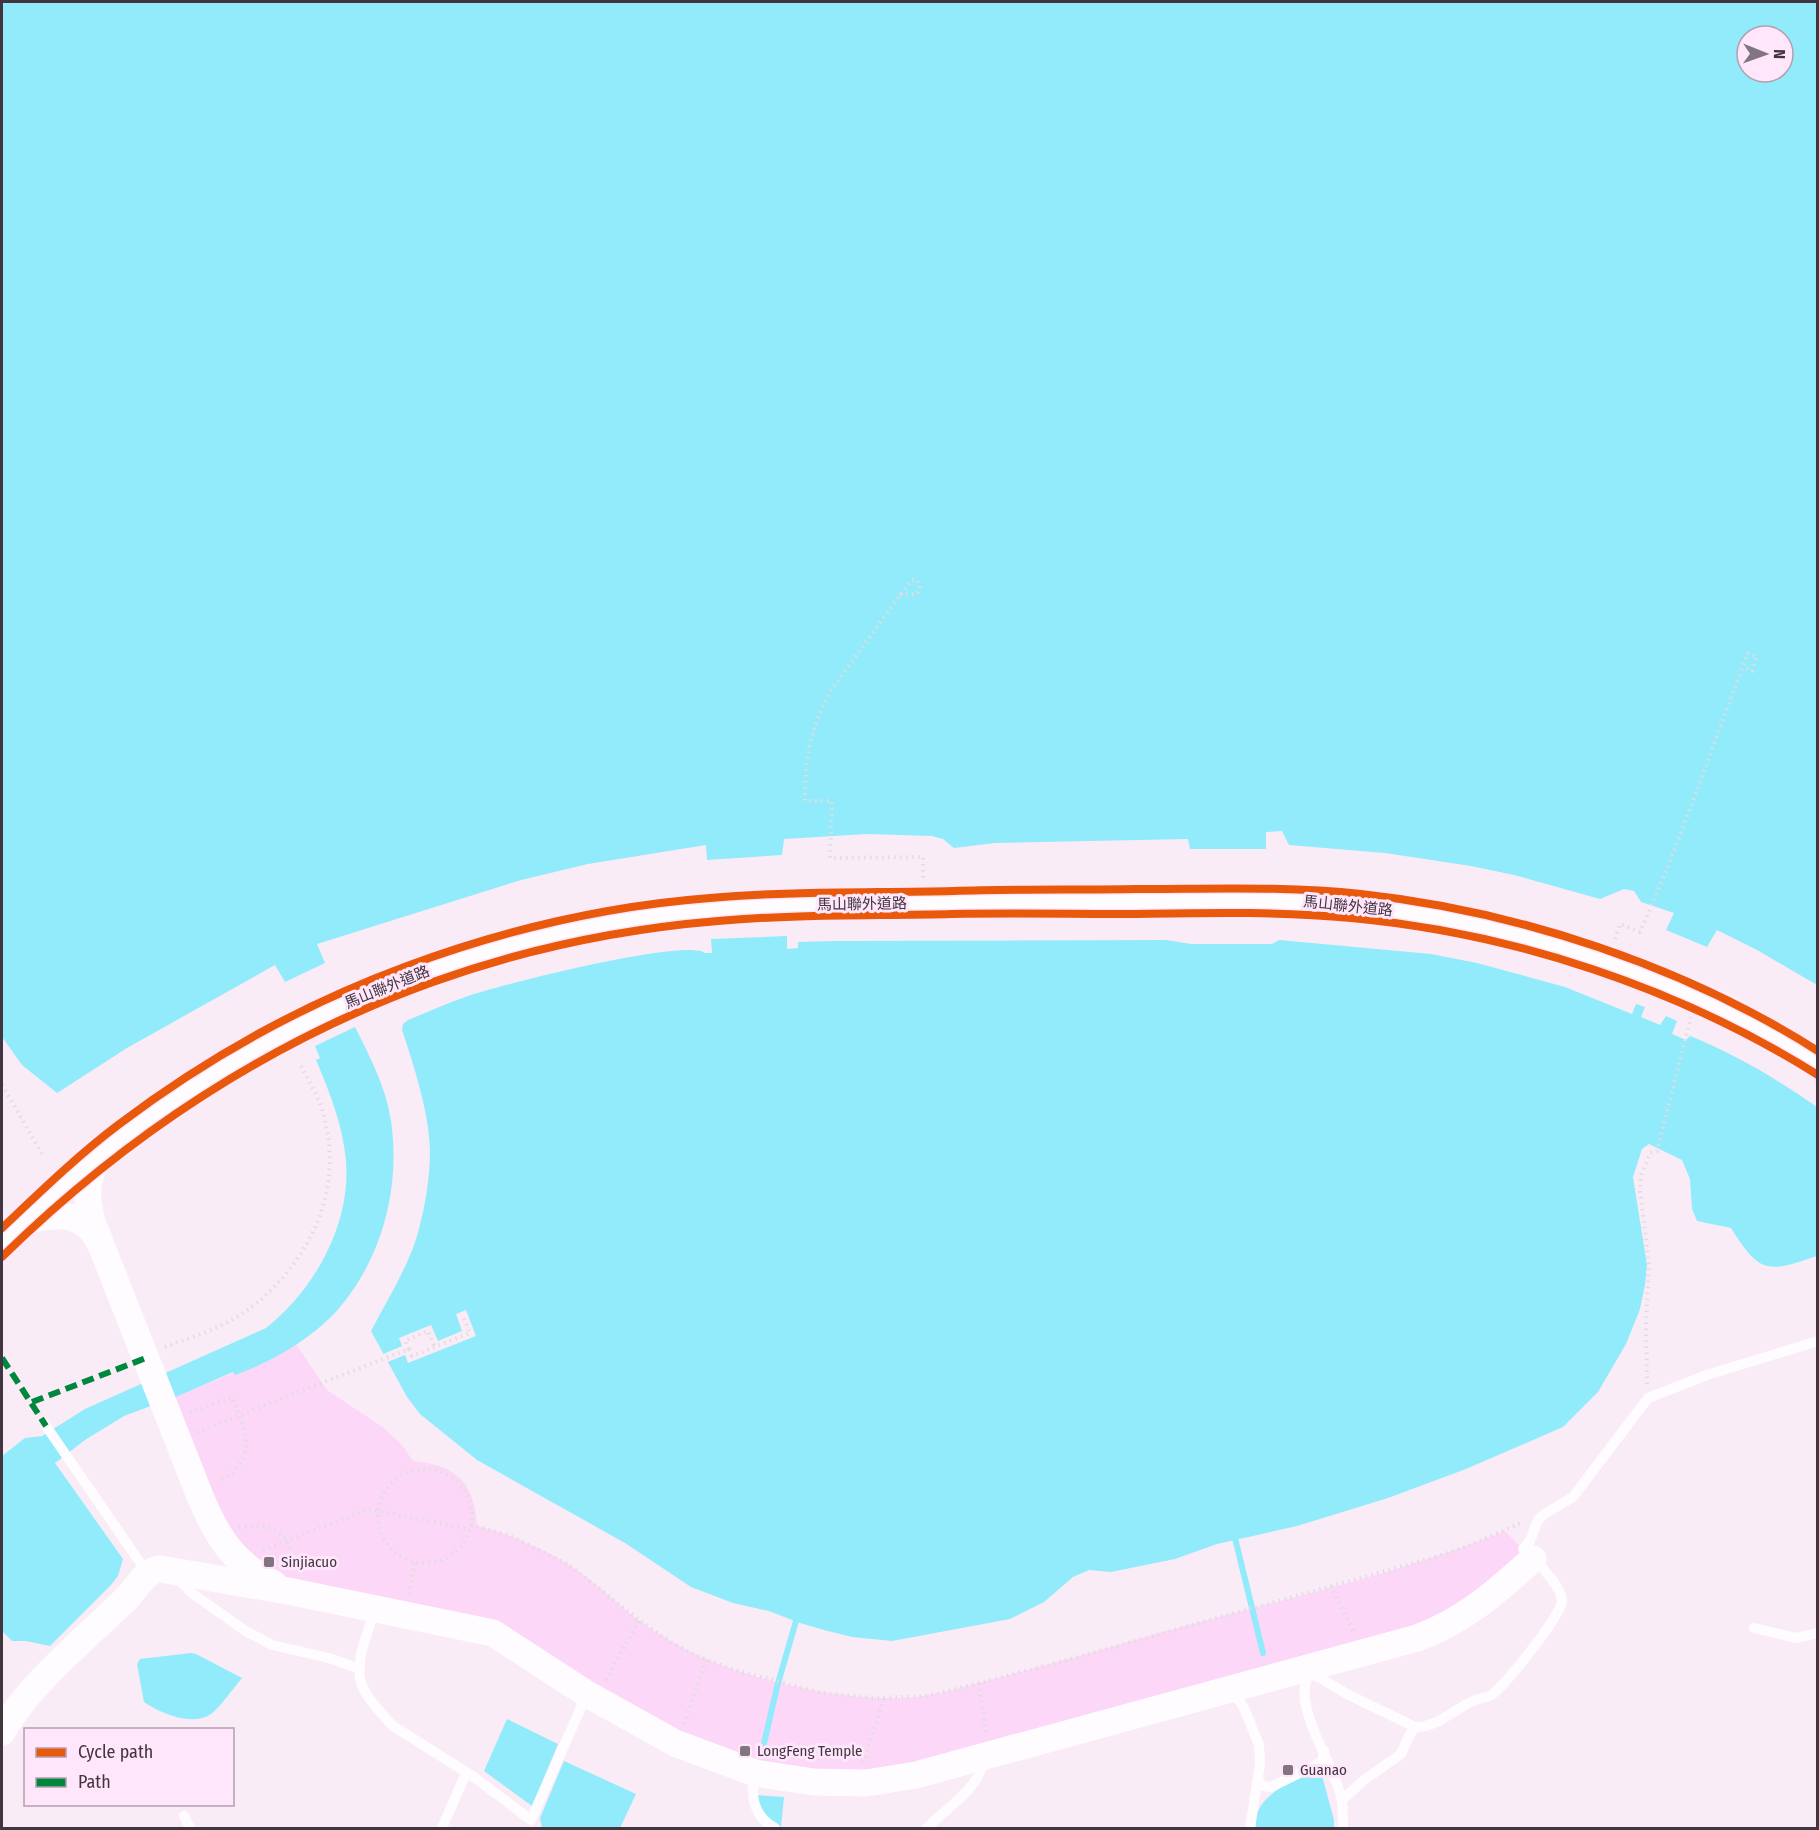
<svg xmlns="http://www.w3.org/2000/svg" width="1819" height="1830" viewBox="0 0 1819 1830" font-family="'Fira Sans Condensed','Noto Sans TC',sans-serif">
<style>
.green{fill:#fcd7f7}
.water{fill:#91ebfb;fill-rule:evenodd}
.pier{fill:#f9ecf7}
.lines{fill:none;stroke-linecap:round;stroke-linejoin:round}
.stream{stroke:#91ebfb;stroke-width:6}
.path{stroke:#e0dde0;stroke-width:4;stroke-dasharray:1.5 4.5;stroke-linecap:butt}
.service{stroke:#fefcfe;stroke-width:10}
.tertiary{stroke:#fefcfe;stroke-width:27}
.secondary{stroke:#fefcfe;stroke-width:30}
.quiet{stroke:#00873e;stroke-width:6;stroke-dasharray:12 6;stroke-linecap:butt}
.cycleway-casing{stroke:#ffe6fb;stroke-width:11}
.cycleway{stroke:#e8590c;stroke-width:8}
.poi-dot{fill:#817580;stroke:#ffe6fb;stroke-width:2}
.labels{text-anchor:middle;dominant-baseline:central;stroke-width:6;stroke-linejoin:round;paint-order:stroke}
.street-label{font-size:15px;fill:#413540;stroke:#ffe6fb}
.poi-label{font-size:15px;fill:#413540;stroke:#ffe6fb;text-anchor:start}
</style>
<rect width="100%" height="100%" fill="#f9ecf7"/>
<path class="green" d="M296,1344L327,1390L384,1428L402,1445L413,1461C457,1465 474,1482 477,1526C508,1533 541,1548 568,1564C593,1580 614,1601 637,1619C665,1640 696,1656 729,1668C784,1686 843,1700 901,1698C934,1697 966,1686 998,1678C1050,1664 1101,1650 1152,1635C1269,1602 1392,1577 1505,1531L1523,1549L1466,1615L916,1775L773,1777L530,1657L248,1569L164,1401L278,1355Z"/>
<path class="water" d="M2,2H1817V985L1757,950L1717,930L1707,947L1666,930L1674,913L1641,902L1634,891L1624,889L1600,899L1514,875L1471,866L1385,853L1289,845L1282,831L1266,832V849H1190L1188,839L995,843L954,848L943,839L932,836L867,834L784,839L782,855L707,860L706,845L588,864L521,880L317,944L325,963L285,982L275,965L127,1048L57,1093L22,1065L2,1037ZM1747,36H1783V72H1747Z
M787,936V949L798,948V942L834,941L1166,940L1191,944H1272L1279,940L1431,954L1477,963L1565,987L1632,1014L1636,1004L1645,1007L1641,1017L1660,1025L1666,1016L1677,1021L1672,1034L1686,1040L1690,1036C1735,1054 1777,1079 1817,1107V1256C1767,1273 1760,1274 1731,1228L1697,1221L1692,1209L1690,1179L1682,1160L1649,1144L1642,1149L1633,1177L1647,1265L1645,1285L1640,1309L1626,1344L1598,1392L1563,1427L1466,1469L1388,1498L1297,1526L1217,1544L1175,1559L1111,1572L1089,1570L1073,1577L1044,1602L1010,1619L892,1641L852,1637L824,1630L800,1623L769,1611L733,1603L691,1587L625,1543L477,1460L420,1414L407,1397L371,1331C387,1300 407,1269 417,1236C425,1208 430,1179 430,1150C429,1112 414,1066 402,1030L403,1024L408,1020C428,1012 448,1003 468,996C501,985 684,938 705,953H712L711,939Z
M355,1027C370,1057 386,1087 391,1121C401,1190 381,1264 332,1316C306,1342 269,1363 235,1375L233,1372L178,1396L124,1416L85,1440L55,1463L123,1559L118,1576L111,1585L50,1646L26,1641H12L2,1631V1456L25,1438L42,1436L85,1409L266,1328C314,1290 351,1225 346,1161C343,1126 330,1093 316,1060L320,1058L315,1046Z
M191,1653L196,1654L242,1678C235,1686 219,1709 211,1714C192,1727 160,1713 144,1702L137,1664L140,1659Z
M507,1719L558,1744L532,1806L484,1771Z
M564,1761L636,1794L620,1828H542L540,1818Z
M1320,1768L1334,1820V1828H1256C1251,1795 1296,1780 1320,1768Z
M756,1795L784,1797L781,1827C766,1821 762,1809 756,1795Z"/>
<path class="pier" d="M466,1310L476,1336L408,1363L405,1355L385,1363L381,1355L402,1346L399,1338L431,1325L438,1341L462,1331L456,1314Z"/>
<g class="lines">
<path class="stream" d="M1234,1534L1263,1653
M762,1752L777,1687L798,1614"/>
<path class="path" d="M900,595L917,594L920,590V585L917,580H912L900,595L829,693C810,732 805,758 805,801H832L830,858L923,857V880
M1615,939L1620,924L1640,932C1681,841 1712,746 1748,653L1757,657L1752,671L1743,666
M2,1085L44,1157
M165,1347C189,1338 215,1330 237,1317C256,1306 271,1291 285,1275C324,1228 340,1172 323,1113C318,1095 308,1079 299,1063
M409,1349L405,1341L428,1331L435,1347
M1647,1384L1646,1323L1649,1263L1640,1192L1641,1175L1650,1153L1657,1151L1691,1017
M190,1413L232,1397C246,1430 260,1463 217,1481
M197,1432L409,1349L412,1356L470,1333L463,1316
M378 1516a47 47 0 1 1 94 0a47 47 0 1 1-94 0Z
M471,1525L508,1535L568,1564L639,1620L671,1642L697,1656L732,1669L822,1693L875,1698L926,1696L952,1690L1071,1659L1435,1557L1465,1547L1523,1522
M239,1528C259,1522 285,1527 290,1551C291,1557 290,1564 290,1570
M263,1550L369,1509L470,1529
M1331,1586L1355,1634
M409,1594L415,1562
M606,1680L639,1620
M979,1683L986,1733
M684,1724L706,1660
M863,1763L884,1698"/>
<path class="service" d="M46,1426L148,1574
M176,1577L192,1593L244,1630L272,1645L329,1658L360,1669
M375,1609C369,1630 356,1657 360,1679C364,1696 382,1714 393,1726L474,1777L531,1820L587,1694
M1754,1628L1796,1638L1818,1633
M1312,1670C1286,1701 1336,1765 1342,1801C1343,1809 1343,1820 1343,1828
M1312,1671L1315,1675L1347,1694L1415,1727C1436,1728 1455,1709 1473,1701C1481,1697 1487,1699 1494,1693C1507,1682 1563,1614 1562,1600C1560,1586 1543,1568 1533,1559C1528,1555 1526,1555 1523,1549L1530,1541L1538,1520L1543,1515L1573,1497L1648,1398L1707,1375L1818,1341
M1229,1691L1234,1693L1244,1708L1259,1745L1260,1764L1250,1828
M755,1773C750,1796 753,1816 775,1828
M1258,1777C1260,1785 1263,1787 1271,1787L1322,1762L1324,1751
M1342,1800L1364,1780L1401,1754L1409,1736L1415,1727
M184,1816L190,1828
M442,1828L466,1773
M927,1828C948,1806 978,1791 984,1759"/>
<path class="tertiary" d="M99,1155C86,1180 85,1194 92,1222L200,1496C217,1537 233,1563 274,1584
M20,1223C48,1214 82,1208 98,1240
M2,1732C9,1719 18,1707 28,1695C58,1660 94,1630 127,1598C136,1589 146,1569 160,1569L288,1591L493,1633L587,1694L675,1743L755,1773L814,1782L866,1783L916,1775L1417,1638C1464,1621 1496,1592 1533,1559"/>
<path class="secondary" d="M2,1240C48,1199 93,1157 143,1121C238,1052 342,998 453,961C536,934 623,916 710,909C781,903 853,904 924,902C1005,900 1086,900 1167,900C1225,899 1284,898 1342,903C1469,916 1610,953 1725,1009C1757,1025 1787,1044 1818,1062"/>
<path class="quiet" d="M2,1358L46,1426
M32,1402L146,1358"/>
<g class="cycleway-casing">
<path id="cycleway" d="M2,1228C39,1193 77,1156 118,1125C205,1059 304,1004 407,966C504,930 606,906 710,898C790,891 872,893 953,891C1014,889 1076,890 1137,889C1212,889 1287,886 1361,894C1518,911 1684,966 1818,1051
M2,1257C125,1136 271,1040 433,982C525,949 621,929 718,921C796,914 874,916 952,914C1010,913 1069,914 1127,914C1202,913 1276,911 1351,918C1514,933 1679,988 1818,1075"/>
</g>
<use href="#cycleway" class="cycleway"/>
</g>
<g class="poi-dot">
<rect x="263" y="1556" width="12" height="12" rx="3"/>
<rect x="739" y="1745" width="12" height="12" rx="3"/>
<rect x="1282" y="1764" width="12" height="12" rx="3"/>
</g>
<g class="labels">
<g class="street-label">
<text transform="translate(862 904) rotate(-1)">馬山聯外道路</text>
<text transform="translate(1348 906) rotate(6)">馬山聯外道路</text>
<text transform="translate(387 987) rotate(-22)">馬山聯外道路</text>
</g>
<g class="poi-label">
<text x="281" y="1562">Sinjiacuo</text>
<text x="757" y="1751">LongFeng Temple</text>
<text x="1300" y="1770">Guanao</text>
</g>
</g>
<rect width="1819" height="1830" fill="none" stroke="#413540" stroke-width="6"/>
<rect x="24" y="1728" width="210" height="78" fill="#ffe6fb" stroke="#b39fb0" stroke-width="1.5"/>
<rect x="36" y="1748" width="30" height="9" fill="#e8590c" stroke="#b39fb0" stroke-width="1.5"/>
<text x="78" y="1758" font-size="18" fill="#413540">Cycle path</text>
<rect x="36" y="1778" width="30" height="9" fill="#00873e" stroke="#b39fb0" stroke-width="1.5"/>
<text x="78" y="1788" font-size="18" fill="#413540">Path</text>
<g transform="translate(1765 54) rotate(91)"><circle r="28" fill="#ffe6fb" stroke="#b39fb0" stroke-width="1.5"/>
<path d="M0-4.5L10 22L0 15L-10 22Z" fill="#817580"/>
<text y="-9" font-size="16" font-weight="bold" text-anchor="middle" fill="#413540">N</text>
</g>
</svg>
